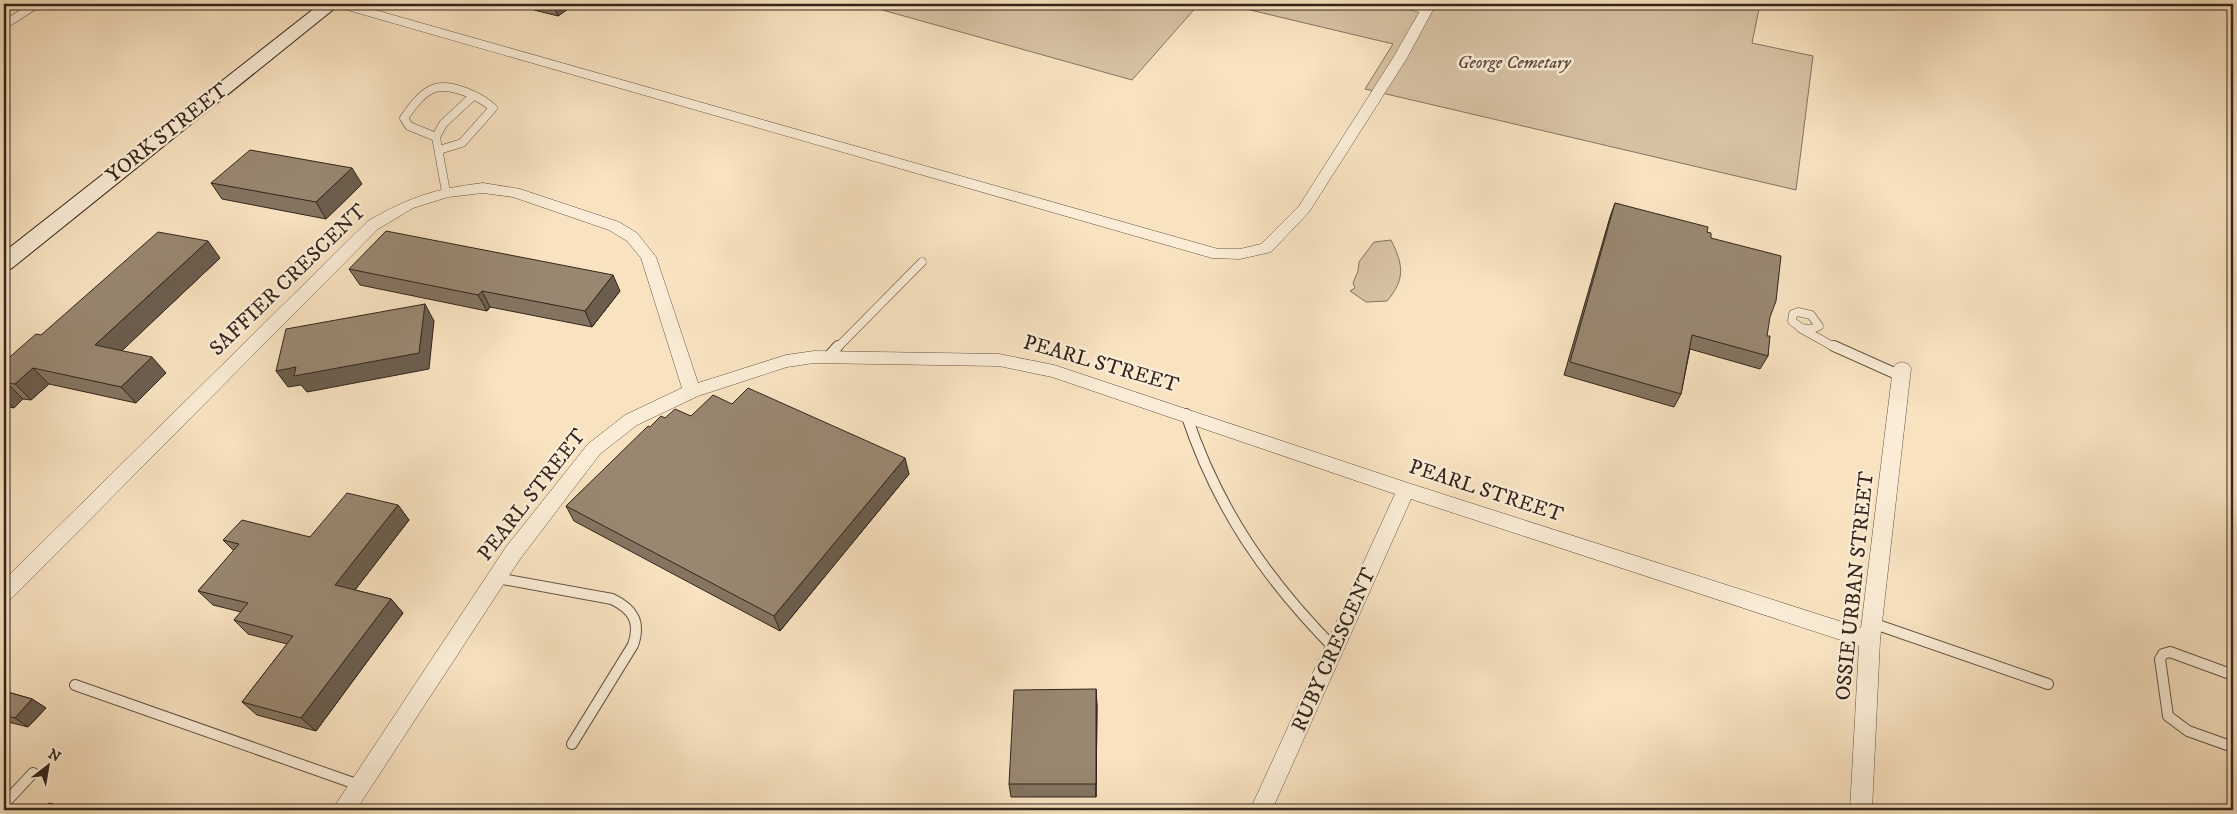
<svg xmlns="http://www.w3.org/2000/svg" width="2237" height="814" viewBox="0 0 2237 814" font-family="'IM FELL DW Pica',serif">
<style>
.green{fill:#d7c2a4;stroke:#857460}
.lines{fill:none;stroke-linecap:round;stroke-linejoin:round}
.lane-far1-casing{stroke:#645444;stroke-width:9}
.lane-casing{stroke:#645444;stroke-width:12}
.street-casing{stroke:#645444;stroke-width:1}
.secondary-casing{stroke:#33251b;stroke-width:2}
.lane-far1{stroke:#faecd6;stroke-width:8}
.lane{stroke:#faecd6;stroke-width:10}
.street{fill:#faecd6;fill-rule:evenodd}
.secondary{fill:#faecd6;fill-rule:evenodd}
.wall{fill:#847461;stroke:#33251b}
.shaded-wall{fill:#6b5e4f;stroke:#33251b}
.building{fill:#998771;stroke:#33251b}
.labels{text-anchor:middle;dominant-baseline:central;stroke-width:5;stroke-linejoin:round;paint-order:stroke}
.far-park-label{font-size:18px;font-style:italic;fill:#5c4c3d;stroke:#faecd6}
.street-label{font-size:21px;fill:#33251b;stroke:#faecd6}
</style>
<rect width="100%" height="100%" fill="#f8e2c0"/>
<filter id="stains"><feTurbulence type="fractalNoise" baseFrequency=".004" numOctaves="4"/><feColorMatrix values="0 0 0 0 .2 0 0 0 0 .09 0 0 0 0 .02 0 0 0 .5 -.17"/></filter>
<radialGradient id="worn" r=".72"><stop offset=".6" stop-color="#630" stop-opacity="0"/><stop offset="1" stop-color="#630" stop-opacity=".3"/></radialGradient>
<path class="green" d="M861,4H1199L1132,80Z
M1225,4H1760L1752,43L1813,56L1796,190L1365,89L1393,44Z
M1391,240C1403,264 1406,279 1387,301L1366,302L1350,291L1355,288L1353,283L1358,271L1359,262L1374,242Z"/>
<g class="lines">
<g class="lane-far1-casing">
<path id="lane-far1" d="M1404,4L1427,10
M4,25L37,4
M436,137L409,126L404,118C411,108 422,92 435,88C452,83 481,97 493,108L462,143L439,150
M446,192L436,137L443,124L473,96
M1798,312L1811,315L1819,326C1808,332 1801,329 1792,321L1793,314Z
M1800,328L1836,348
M837,348L922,262"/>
</g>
<g class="lane-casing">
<path id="lane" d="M1834,346L1901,376
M829,356L838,346
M1186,414C1217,508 1266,579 1335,649
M497,578L612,599C633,609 641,622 633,645L572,744
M1872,623L2048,684
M2233,675L2170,652L2163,654L2160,659L2168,716L2188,731L2233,747
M75,685L359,785
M4,804L33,773"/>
</g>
<g class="street-casing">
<path id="street" d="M335,4H354L1218,249H1240L1261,244L1299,206L1393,58L1424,4H1436L1407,58L1309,212L1271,252L1240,259L1212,258L337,7Z
M483,183L520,189L619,222L637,233L656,257L698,383L786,355L814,351L999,354L1054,365L1408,483L1861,628L1893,368L1896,364L1902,362L1908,364L1911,368L1880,640L1872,810H1850L1859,646L1411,499L1272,810H1250L1395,494L1052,377L999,366L814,363L787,367L698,396L637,425L600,454L520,559L356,810H332L506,547L588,444L625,415L682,388L641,258L627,241L609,230L513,197L483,193L448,197L413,208L378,229L11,599L4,601V580L368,221C410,197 434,189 483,183Z"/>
</g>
<g class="secondary-casing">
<path id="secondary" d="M320,4H340L12,268L4,271V252Z"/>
</g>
<use href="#lane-far1" class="lane-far1"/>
<use href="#lane" class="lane"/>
<use href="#street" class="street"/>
<use href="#secondary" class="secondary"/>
</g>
<path class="wall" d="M532,4H575L558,16L534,10Z
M211,183L362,184L326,219L222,199Z
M1615,203L1707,232L1767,336L1768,356L1760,369L1690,349L1681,394L1674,407L1564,375L1610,217Z
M220,258L121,351L166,373L136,403L49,384L31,400L23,399L14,408L4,406V362L41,335Z
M349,269L620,291L592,327L490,307L487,311L360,285Z
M732,404L909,474L780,631L574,521L566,506L650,427L665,418L691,416Z
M398,505L409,520L355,590L391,599L403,613L316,731L257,715L242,702L287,644L248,634L234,620L241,612L213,605L198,591L234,551L223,540L310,537Z
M4,691L32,699L46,708L28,727L4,721Z
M1097,704L1096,797H1011L1009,784Z"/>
<path class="shaded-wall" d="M557,4H575L558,16L554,6Z
M352,168L362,184L326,219L316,202Z
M208,241L220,258L110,362L95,345Z
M613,275L620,291L592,327L585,311Z
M482,291L490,307L487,311L478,295Z
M425,304L434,321L429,369L307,392L301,385L288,387L276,371Z
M152,357L166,373L136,403L121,387Z
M33,368L49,384L31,400L15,384Z
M7,383L23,399L14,408L4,398V386Z
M905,458L909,474L780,631L774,616Z
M398,505L409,520L348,599L335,585Z
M391,599L403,613L316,731L301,718Z
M1096,689L1097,704L1096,797Z
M32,699L46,708L28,727L15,718Z"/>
<path class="building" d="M250,150L352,168L316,202L211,183Z
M1615,203L1708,227L1707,232L1711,233V238L1781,256L1776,301L1770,317L1767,336H1770L1768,356L1692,335L1681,394L1570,362Z
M386,231L613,275L585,311L482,291L478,295L349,269Z
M158,232L208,241L95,345L152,357L121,387L33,368L15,384L7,383L4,386V362L36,334L41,335Z
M425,304L419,353L294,376L296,367L276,371L286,329Z
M748,388L905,458L774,616L566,506L648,426L650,427L661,416L665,418L675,409L691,416L713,395L732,404Z
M347,493L398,505L335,585L391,599L301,718L242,702L293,636L234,620L248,603L198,591L239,544L223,540L242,520L310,537Z
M1096,689V784H1009L1014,690Z
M4,691L32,699L15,718L4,715Z
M49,803L76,810H43Z"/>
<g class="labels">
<g class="far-park-label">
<text x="1514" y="63">George Cemetary</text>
</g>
<g class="street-label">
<text transform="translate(167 133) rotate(-38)">YORK STREET</text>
<text transform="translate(288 280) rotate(-44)">SAFFIER CRESCENT</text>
<text transform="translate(1101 364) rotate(16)">PEARL STREET</text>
<text transform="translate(1486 491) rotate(18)">PEARL STREET</text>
<text transform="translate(532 495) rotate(-52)">PEARL STREET</text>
<text transform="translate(1855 586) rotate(-84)">OSSIE URBAN STREET</text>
<text transform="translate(1334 650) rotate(-66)">RUBY CRESCENT</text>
</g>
</g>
<rect width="2237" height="814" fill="none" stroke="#f8e2c0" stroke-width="20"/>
<rect x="5" y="5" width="2227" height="804" fill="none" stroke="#33251b" stroke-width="2.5"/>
<rect x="10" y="10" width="2217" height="794" fill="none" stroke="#33251b"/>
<g transform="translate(48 766) rotate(31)" stroke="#faecd6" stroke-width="4" paint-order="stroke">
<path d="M0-4L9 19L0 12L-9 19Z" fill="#33251b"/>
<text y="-8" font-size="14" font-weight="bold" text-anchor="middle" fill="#33251b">N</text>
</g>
<rect width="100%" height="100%" filter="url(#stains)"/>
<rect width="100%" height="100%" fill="url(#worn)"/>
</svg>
